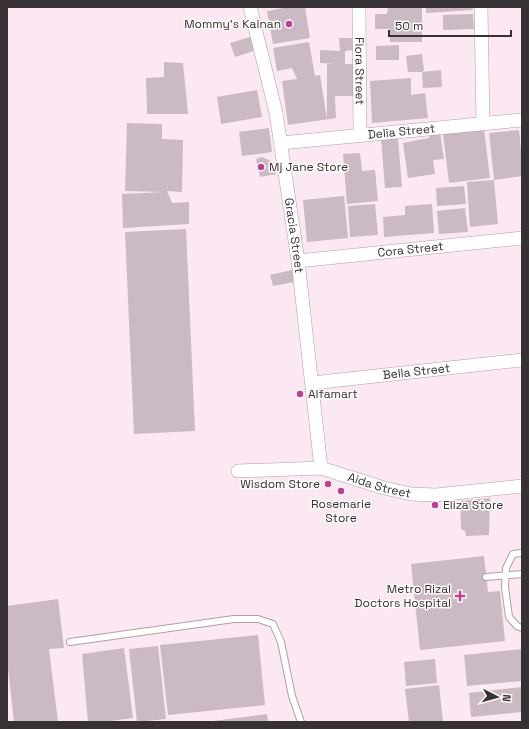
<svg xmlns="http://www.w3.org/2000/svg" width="529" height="729" viewBox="0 0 529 729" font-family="'Space Grotesk',sans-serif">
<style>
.building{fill:#cbb9c3}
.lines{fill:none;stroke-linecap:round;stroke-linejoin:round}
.service-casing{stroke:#b09ea8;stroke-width:8}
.minor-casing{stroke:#b09ea8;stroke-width:14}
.service{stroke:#fff;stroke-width:6}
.minor{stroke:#fff;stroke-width:13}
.poi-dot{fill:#bc4192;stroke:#fefafc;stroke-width:1.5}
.labels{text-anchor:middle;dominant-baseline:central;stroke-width:3;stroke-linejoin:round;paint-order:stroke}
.poi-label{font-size:12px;fill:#373034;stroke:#fefafc;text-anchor:end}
.street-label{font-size:12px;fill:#373034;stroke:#fefafc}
</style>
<rect width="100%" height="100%" fill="#fbe8f2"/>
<path class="building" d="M289,7H305L310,38L273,44L267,11Z
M388,7H422V42H390V29H375V14H387Z
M426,7H472L473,10L426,13Z
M473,14L474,29L443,30V15Z
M250,37L254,51L235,57L230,43Z
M339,38H353V50L345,51V64H357V96H335L336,118L288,125L282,81L297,79L292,68L277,71L273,48L309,42L315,76L320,75L327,119V64H335L320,63V50L340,51Z
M399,45V60H376V46Z
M422,54L424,70L422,72L441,70L442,87L423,88L422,72H408L406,56Z
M164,62L183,63L188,114H147L146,78L164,77Z
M411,78V95L425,93L428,118L372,123L370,81Z
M257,90L262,117L221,124L217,97Z
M127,123L162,124V139L183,140L182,192L167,191L172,203L189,202V224L123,228L122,194L163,192L125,191Z
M269,128L272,152L242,156L239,132Z
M484,129L490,178L449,183L443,134Z
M519,130L522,161V176L494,180L489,133Z
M440,133L444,159L433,160L435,174L408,178L403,143L429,138V135Z
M398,138L402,187L385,188L381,139Z
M360,153L362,171L375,170L378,201L347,204L343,154Z
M262,157L273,162L276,174L260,177L256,159Z
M494,180L498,224L470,227L467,182Z
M464,186L466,204L437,206L436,188Z
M344,196L348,238L307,242L303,200Z
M375,204L378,235L350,237L348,206Z
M432,204L434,233L384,237L383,217L405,215V206Z
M465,208L468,232L439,234L437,211Z
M186,229L195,431L134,434L125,232Z
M292,270L294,282L273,286L270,275Z
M490,498L489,535L466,536L465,531L461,529L460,501Z
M484,556L488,592L500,591L505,641L420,650L411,564Z
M58,599L64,648L49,649L58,722H14L7,660V606Z
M258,635L265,705L168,715L160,645Z
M158,646L166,719L137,722L129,649Z
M124,648L133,718L103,722H88L82,654Z
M522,649V681L467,686L464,655Z
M435,659L437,683L406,686L404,662Z
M439,685L443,722H409L405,689Z
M522,687V712L471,717L469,693Z
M267,714L268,722H213V721Z"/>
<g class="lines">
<g class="service-casing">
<path id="service" d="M522,553L513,554L506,568L505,587L509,617L517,626L522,628
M486,577L522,574
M70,642L234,619H258L273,624L281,642L292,696L301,722"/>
</g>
<g class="minor-casing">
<g id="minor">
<path id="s1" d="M250,7L276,113L298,261L321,468"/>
<path id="s2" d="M359,7L360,134"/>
<path d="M481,7L483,123"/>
<path id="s3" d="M281,143L522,120"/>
<path id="s4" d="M298,261L522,238"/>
<path id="s5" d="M312,383L522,360"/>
<path id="s6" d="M238,471L321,468L384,488L411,494L436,495L522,486"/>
</g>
</g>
<use href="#service" class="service"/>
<use href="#minor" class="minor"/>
</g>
<g class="poi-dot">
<circle cx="289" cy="24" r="4"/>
<circle cx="261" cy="167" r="4"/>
<circle cx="300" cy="394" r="4"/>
<circle cx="328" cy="484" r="4"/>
<circle cx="341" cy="491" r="4"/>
<circle cx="435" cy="505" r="4"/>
<path d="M458 590h4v4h4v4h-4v4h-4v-4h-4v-4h4z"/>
</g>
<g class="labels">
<g class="poi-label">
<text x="281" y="24">Mommy's Kainan</text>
<text x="269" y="167" text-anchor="start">Mj Jane Store</text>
<text x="308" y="394" text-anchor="start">Alfamart</text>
<text x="320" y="484">Wisdom Store</text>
<text x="341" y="504" text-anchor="middle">Rosemarie<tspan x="341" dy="14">Store</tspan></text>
<text x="443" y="505" text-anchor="start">Eliza Store</text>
<text x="451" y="589">Metro Rizal<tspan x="451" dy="14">Doctors Hospital</tspan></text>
</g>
<g class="street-label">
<text stroke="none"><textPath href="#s2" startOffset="64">Flora Street</textPath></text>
<text stroke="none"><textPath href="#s3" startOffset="121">Delia Street</textPath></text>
<text stroke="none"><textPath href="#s1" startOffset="233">Gracia Street</textPath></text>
<text stroke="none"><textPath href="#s4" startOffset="113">Cora Street</textPath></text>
<text stroke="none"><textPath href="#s5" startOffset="105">Bella Street</textPath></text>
<text stroke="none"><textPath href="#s6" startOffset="144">Aida Street</textPath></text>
</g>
</g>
<rect width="529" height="729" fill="none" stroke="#373034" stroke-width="16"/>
<g transform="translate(497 697) rotate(96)" stroke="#fefafc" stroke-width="3" paint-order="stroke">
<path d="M0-3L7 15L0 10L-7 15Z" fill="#373034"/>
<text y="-6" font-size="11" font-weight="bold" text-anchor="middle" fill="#373034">N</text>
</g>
<path d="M389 30v6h122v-6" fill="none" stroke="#373034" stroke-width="2"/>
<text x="395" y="30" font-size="12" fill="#373034" stroke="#fefafc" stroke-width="3" paint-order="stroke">50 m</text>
</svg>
